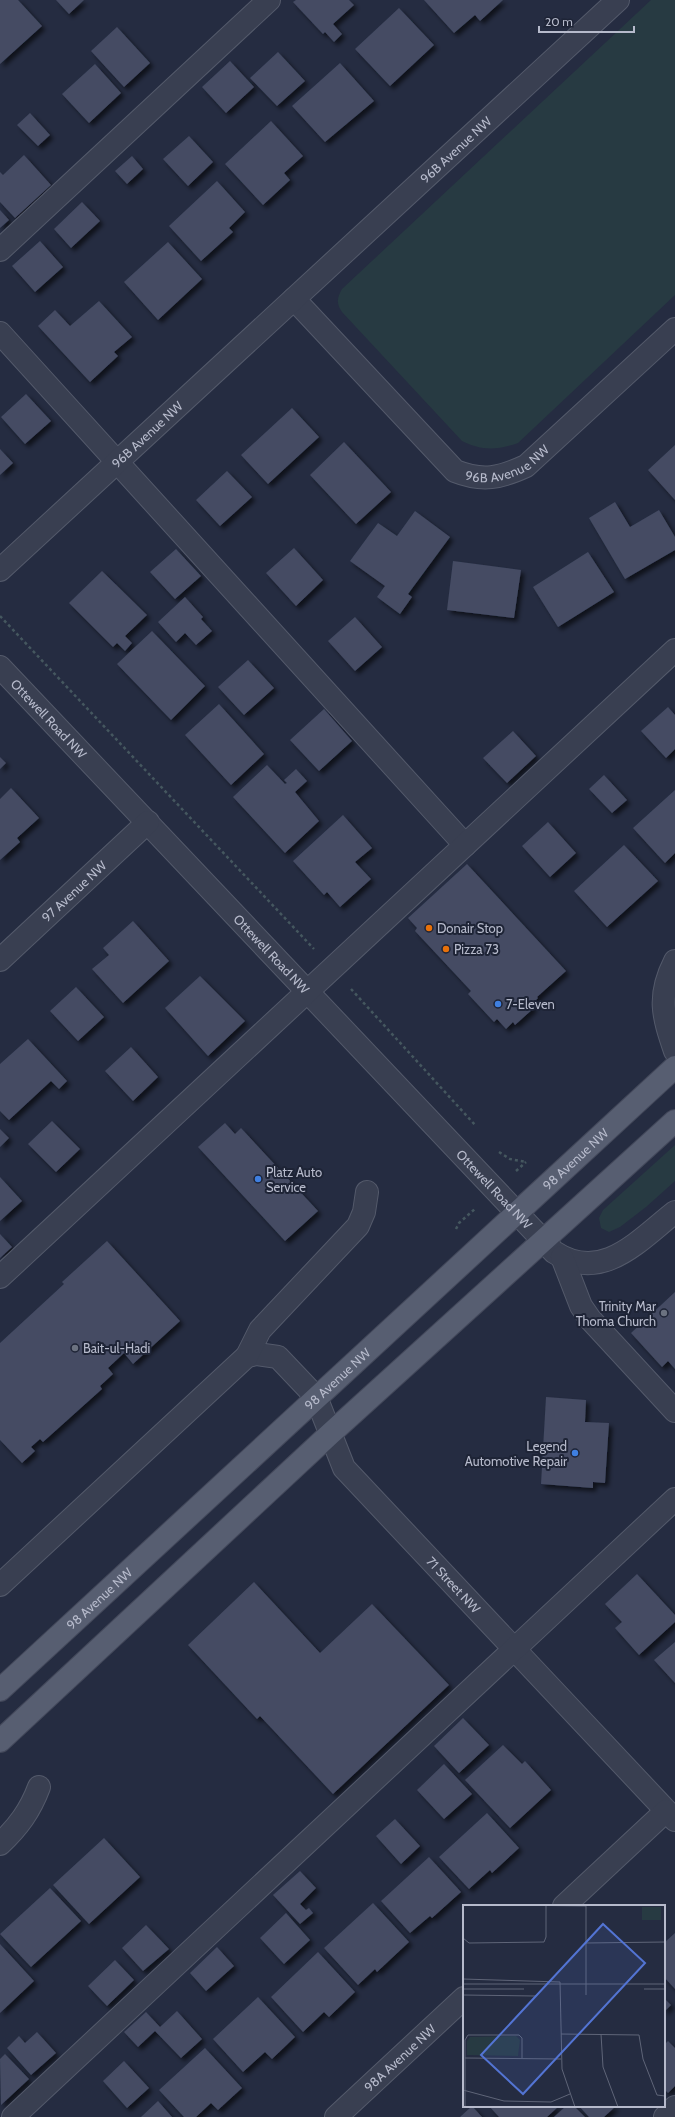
<svg xmlns="http://www.w3.org/2000/svg" width="675" height="2117" viewBox="0 0 675 2117" font-family="Cabin,sans-serif">
<style>
.green{fill:#273a42}
.building{fill:#444b63;filter:url(#shadow)}
.lines{fill:none;stroke-linecap:round;stroke-linejoin:round}
.minor-casing{stroke:#545a6b;stroke-width:24}
.major-casing{stroke:#43485a;stroke-width:24}
.path{stroke:#45575f;stroke-width:2.5;stroke-dasharray:3 3;stroke-linecap:butt}
.minor{stroke:#393f51;stroke-width:22}
.major{stroke:#575e71;stroke-width:22}
.food-dot{fill:#e8710a;stroke:#1e2436;stroke-width:1.5}
.shop-dot{fill:#3f7fe0;stroke:#1e2436;stroke-width:1.5}
.worship-dot{fill:#6b7280;stroke:#1e2436;stroke-width:1.5}
.labels{text-anchor:middle;dominant-baseline:central;stroke-width:4;stroke-linejoin:round;paint-order:stroke}
.street-label{font-size:13px;fill:#b6bacb;stroke:#1e2436}
.poi-label{font-size:13px;fill:#b6bacb;stroke:#1e2436;text-anchor:start}
.inset-road{fill:none;stroke:#5f6578;stroke-width:1}
.view{fill:#5374d3;fill-opacity:0.15;stroke:#5374d3;stroke-width:2}
.inset-edge{fill:none;stroke:#b6bacb;stroke-width:2}
</style>
<defs>
<filter id="shadow"><feDropShadow dx="3.5" dy="3.5" stdDeviation="2" flood-color="#0009"/></filter>
</defs>
<rect width="100%" height="100%" fill="#252c41"/>
<path class="green" d="M651,0H675V295L518,443C498,450 481,451 462,441L342,312C336,303 337,298 342,289Z
M675,1145V1181L646,1207L620,1227L609,1232L601,1228L599,1218L603,1210Z"/>
<path class="building" d="M0,0H18L42,26L0,64Z
M56,0H84L69,14Z
M296,0H349L354,5L333,24L342,34L334,42L325,32L323,34L293,2Z
M424,0H503L480,21L475,15L454,33Z
M399,8L434,45L390,86L355,49Z
M117,27L150,63L124,87L91,51Z
M278,52L305,81L277,106L250,78Z
M230,61L254,87L226,113L202,87Z
M340,63L374,101L325,142L292,106Z
M95,64L121,93L89,123L62,94Z
M30,113L50,135L38,146L17,125Z
M271,121L303,156L284,173L290,180L263,205L225,164Z
M189,136L213,162L188,186L163,159Z
M24,155L51,185L15,218L0,202V172L3,175Z
M132,156L143,169L127,184L115,171Z
M217,181L245,212L229,228L233,232L201,261L169,226Z
M82,202L100,221L71,248L54,229Z
M0,210L9,220L0,228Z
M40,241L63,267L35,292L12,266Z
M168,242L202,279L158,320L124,282Z
M99,301L132,337L114,352L118,356L90,382L38,326L55,310L70,326Z
M26,394L51,421L25,444L1,417Z
M292,408L319,437L268,484L241,455Z
M344,442L391,492L356,524L310,475Z
M675,445V500L648,470Z
M0,449L13,463L0,475Z
M227,471L252,497L220,526L196,500Z
M615,502L630,527L659,510L675,537V550L625,579L589,518Z
M415,511L450,537L408,594L412,597L400,614L377,597L385,586L350,561L378,523L397,536Z
M294,548L323,580L296,606L266,573Z
M176,549L201,576L175,599L150,572Z
M588,552L614,592L558,627L533,587Z
M453,561L521,570L514,618L447,610Z
M102,571L147,615L125,636L132,643L125,651L117,643L113,647L69,603Z
M185,597L203,617L201,619L212,631L196,645L185,633L176,642L158,622Z
M355,617L382,647L355,671L328,641Z
M152,631L205,686L171,720L117,664Z
M248,660L274,688L244,715L218,687Z
M219,704L264,754L231,785L185,735Z
M668,707L675,715V749L666,758L641,731Z
M324,709L352,741L319,771L290,740Z
M513,731L536,756L507,783L483,758Z
M0,757L6,763L0,769Z
M267,765L285,784L287,783L284,780L296,769L307,781L295,792L319,821L285,853L233,797Z
M604,775L627,800L612,813L589,789Z
M11,788L39,818L17,838L20,842L0,860V799Z
M675,790V853L665,863L633,828Z
M343,815L372,848L355,862L371,879L340,907L327,892L324,895L293,861Z
M548,822L576,853L550,877L522,846Z
M624,845L658,881L607,927L574,891Z
M467,864L566,971L537,997L538,998L531,1005L534,1008L515,1025L513,1022L506,1029L497,1019L494,1022L468,994L471,991L415,931L417,928L408,918Z
M133,921L169,961L123,1003L92,969L109,955L103,948Z
M200,976L245,1021L208,1056L165,1008Z
M76,987L104,1017L78,1041L50,1011Z
M28,1039L67,1081L59,1089L51,1081L9,1120L0,1111V1064Z
M131,1047L158,1077L133,1101L105,1071Z
M52,1121L80,1149L56,1172L28,1144Z
M225,1123L235,1134L241,1128L318,1211L285,1241L198,1147Z
M0,1129L9,1138L0,1147Z
M0,1177L22,1201L0,1221Z
M0,1234L12,1247L0,1258Z
M107,1241L180,1321L133,1364L124,1353L108,1368L113,1374L100,1386L102,1389L43,1442L40,1439L31,1447L35,1451L22,1463L0,1440V1343L64,1284L62,1282Z
M675,1292V1369L668,1361L662,1367L631,1333Z
M546,1397L586,1400L585,1422L609,1423L605,1483L593,1482V1488L541,1484Z
M637,1574L675,1615V1622L639,1655L615,1628L622,1622L605,1604Z
M254,1582L320,1653L372,1604L449,1685L333,1794L260,1716L257,1719L188,1645Z
M675,1642V1683L654,1660Z
M463,1718L489,1745L459,1773L434,1746Z
M503,1745L522,1764L525,1761L551,1790L510,1828L465,1780Z
M444,1764L472,1794L444,1819L417,1790Z
M487,1813L519,1848L492,1873L490,1870L469,1889L439,1857Z
M395,1819L420,1846L401,1864L376,1836Z
M104,1838L140,1877L89,1924L53,1885Z
M429,1857L461,1892L432,1918L430,1916L410,1933L381,1901Z
M300,1871L316,1888L300,1904L306,1910L309,1908L313,1913L300,1924L273,1895Z
M50,1888L81,1921L31,1967L0,1934Z
M373,1903L409,1942L377,1972L375,1969L358,1985L324,1948Z
M286,1913L310,1940L284,1964L260,1938Z
M146,1925L169,1949L143,1971L122,1948Z
M675,1933V1989L664,1977V1943Z
M0,1944L34,1981L0,2013Z
M217,1947L234,1966L206,1991L190,1973Z
M318,1952L355,1992L329,2017L324,2012L303,2032L271,1997Z
M115,1960L134,1980L107,2006L88,1986Z
M258,1997L295,2037L272,2059L265,2052L243,2072L213,2039Z
M664,1998L671,2005L664,2012Z
M177,2011L202,2039L181,2058L155,2031L138,2047L124,2032L146,2012L160,2027Z
M37,2032L56,2053L31,2075L7,2048L19,2036L25,2043Z
M668,2041L675,2048V2086L668,2093L664,2089V2045Z
M205,2048L242,2088L218,2110L211,2103L196,2117H184L159,2090Z
M5,2054L29,2079L1,2105L0,2059Z
M124,2061L149,2088L127,2108L103,2081Z
M158,2101L172,2117H141Z
M472,2106L482,2117H460Z
M489,2106H559L547,2117H499Z
M566,2106H574L585,2117H554Z
M579,2106H616L604,2117H589Z"/>
<g class="lines">
<g class="minor-casing">
<g id="minor">
<path d="M0,250L269,0"/>
<path id="s1" d="M294,299L455,471C483,482 500,478 526,466L675,329"/>
<path d="M0,333L465,845"/>
<path id="s2" d="M0,570L618,0"/>
<path id="s3" d="M0,667L554,1252C602,1284 639,1240 675,1212"/>
<path id="s4" d="M0,960L148,822"/>
<path d="M675,961C657,996 663,1016 675,1051"/>
<path d="M562,1257L581,1306L590,1319L675,1411"/>
<path d="M0,1277L675,650"/>
<path id="s5" d="M247,1356L257,1354L278,1357L316,1397L344,1468L675,1820"/>
<path d="M0,1585L247,1356L260,1330L358,1226L364,1212L367,1192"/>
<path d="M0,1844C18,1827 30,1811 39,1787"/>
<path d="M564,1906L666,1811"/>
<path d="M13,2117L675,1499"/>
<path id="s6" d="M336,2117L464,1998"/>
<path d="M665,2117L675,2107"/>
</g>
</g>
<g class="major-casing">
<g id="major">
<path id="s7" d="M0,1690L675,1067"/>
<path d="M0,1741L330,1434L675,1121"/>
</g>
</g>
<path class="path" d="M0,616L314,949
M351,989L476,1126
M499,1152L510,1159L526,1162
M516,1171L526,1162
M456,1229L459,1223L476,1208"/>
<use href="#minor" class="minor"/>
<use href="#major" class="major"/>
</g>
<g class="food-dot">
<circle cx="429" cy="928" r="4"/>
<circle cx="446" cy="949" r="4"/>
</g>
<g class="shop-dot">
<circle cx="498" cy="1004" r="4"/>
<circle cx="258" cy="1179" r="4"/>
<circle cx="575" cy="1453" r="4"/>
</g>
<g class="worship-dot">
<circle cx="664" cy="1313" r="4"/>
<circle cx="75" cy="1348" r="4"/>
</g>
<g class="labels">
<g class="street-label">
<text stroke="none"><textPath href="#s2" startOffset="620">96B Avenue NW</textPath></text>
<text stroke="none"><textPath href="#s2" startOffset="200">96B Avenue NW</textPath></text>
<text stroke="none"><textPath href="#s1" startOffset="292">96B Avenue NW</textPath></text>
<text stroke="none"><textPath href="#s3" startOffset="71">Ottewell Road NW</textPath></text>
<text stroke="none"><textPath href="#s4" startOffset="101">97 Avenue NW</textPath></text>
<text stroke="none"><textPath href="#s3" startOffset="395">Ottewell Road NW</textPath></text>
<text stroke="none"><textPath href="#s7" startOffset="783">98 Avenue NW</textPath></text>
<text stroke="none"><textPath href="#s3" startOffset="719">Ottewell Road NW</textPath></text>
<text stroke="none"><textPath href="#s7" startOffset="459">98 Avenue NW</textPath></text>
<text stroke="none"><textPath href="#s5" startOffset="323">71 Street NW</textPath></text>
<text stroke="none"><textPath href="#s7" startOffset="135">98 Avenue NW</textPath></text>
<text stroke="none"><textPath href="#s6" startOffset="87">98A Avenue NW</textPath></text>
</g>
<g class="poi-label">
<text x="437" y="928">Donair Stop</text>
<text x="454" y="949">Pizza 73</text>
<text x="506" y="1004">7-Eleven</text>
<text x="266" y="1172">Platz Auto<tspan x="266" dy="15">Service</tspan></text>
<text x="656" y="1306" text-anchor="end">Trinity Mar<tspan x="656" dy="15">Thoma Church</tspan></text>
<text x="83" y="1348">Bait-ul-Hadi</text>
<text x="567" y="1446" text-anchor="end">Legend<tspan x="567" dy="15">Automotive Repair</tspan></text>
</g>
</g>
<g transform="translate(463 1905)">
<rect width="202" height="202" fill="#252c41"/>
<path d="M179,2H198V15H179ZM53,131L57,135L55,151L4,150V136L7,132Z" fill="#273a42"/>
<path class="inset-road" d="M46,0L123,1M0,33L6,38L81,37L83,32V0M123,38L202,37M0,74L97,77L99,164L112,202M0,79H202M0,84H61M181,84H202M0,90L72,91L79,84M123,90V0M98,129L176,130L180,154L194,190L202,191M138,129L140,162L155,202M2,153L98,154M0,185L41,196L88,197L107,189M2,202V135L5,130H56L59,133V153"/>
<path class="view" d="M140,19L182,58L60,189L18,150Z"/>
<rect width="202" height="202" class="inset-edge"/>
</g>
<path d="M539 26v6h95v-6" fill="none" stroke="#b6bacb" stroke-width="2"/>
<text x="545" y="26" font-size="12" fill="#b6bacb" stroke="#1e2436" stroke-width="3" paint-order="stroke">20 m</text>
</svg>
